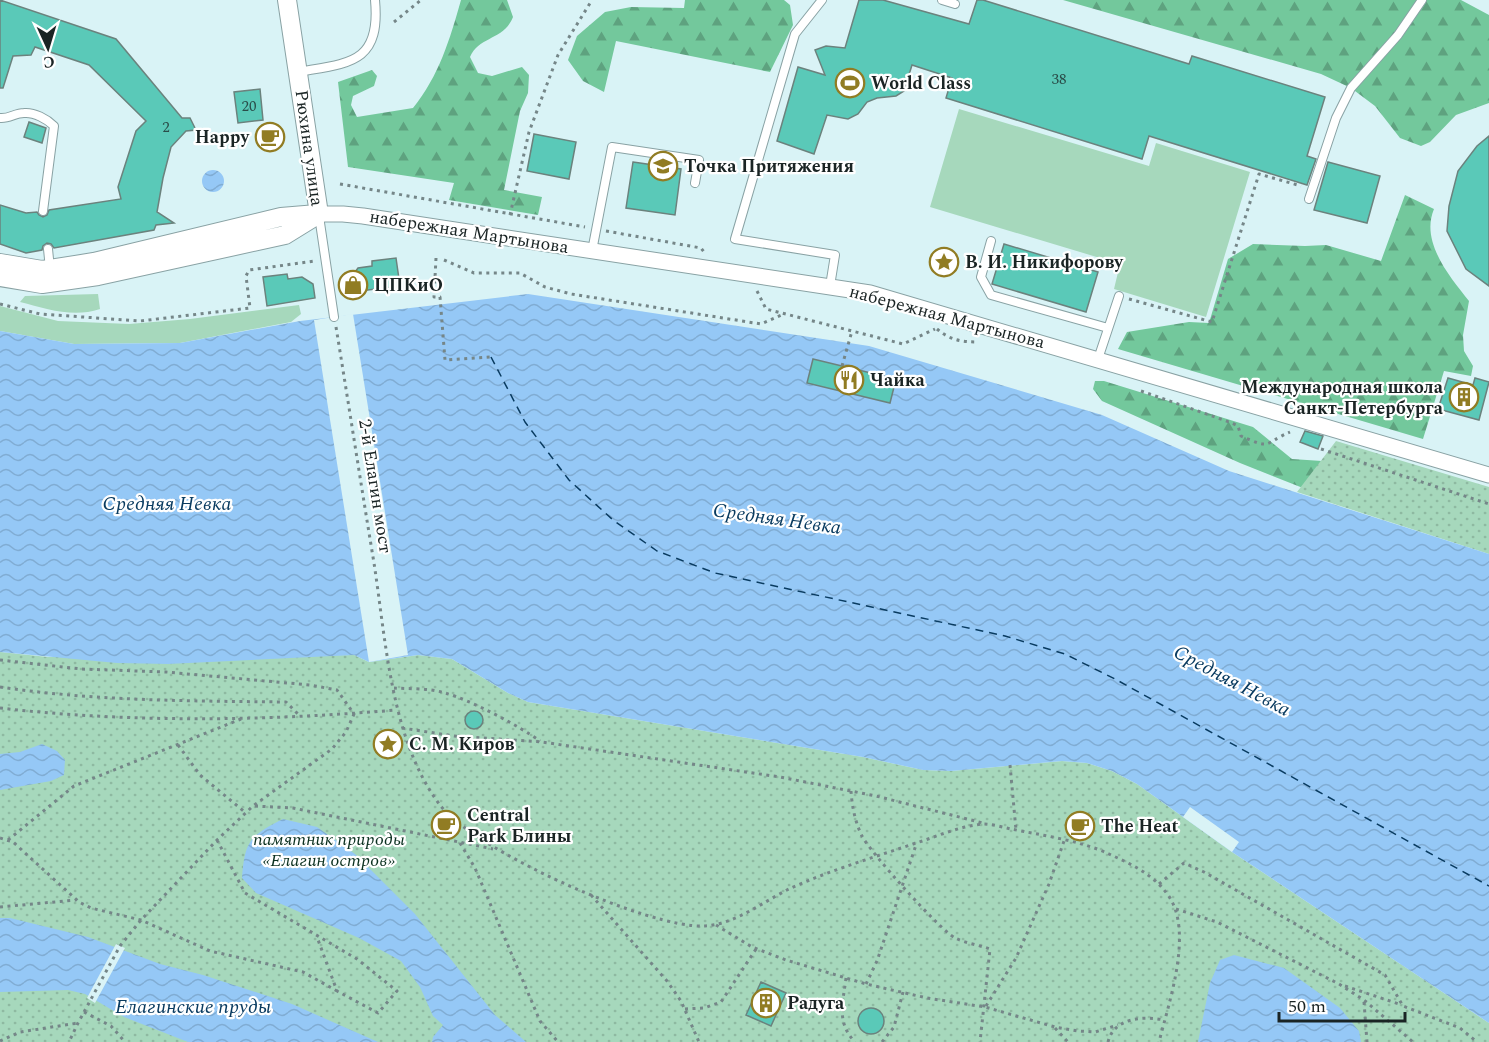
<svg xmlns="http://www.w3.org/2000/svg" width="1489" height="1042" viewBox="0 0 1489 1042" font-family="Spectral,serif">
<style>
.grass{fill:#a6d8bc}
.forest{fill:url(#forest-firs)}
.park{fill:url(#park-dots)}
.water{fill:url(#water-waves);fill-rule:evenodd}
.pier{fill:#d9f3f6}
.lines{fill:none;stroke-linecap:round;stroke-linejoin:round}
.ferry{stroke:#093b60;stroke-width:1.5;stroke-dasharray:8 6;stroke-linecap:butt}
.building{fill:#5ac9b8;stroke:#6b827d;stroke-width:1.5}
.service-casing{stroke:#89a2a4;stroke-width:10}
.minor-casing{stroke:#89a2a4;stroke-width:17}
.tertiary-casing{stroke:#89a2a4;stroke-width:20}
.path{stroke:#758688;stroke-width:3;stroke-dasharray:3 4.5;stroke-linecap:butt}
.service{stroke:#fff;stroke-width:8}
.minor{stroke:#fff;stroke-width:15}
.tertiary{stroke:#fff;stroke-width:18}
.labels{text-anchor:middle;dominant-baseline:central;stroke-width:4.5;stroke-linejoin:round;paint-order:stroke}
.number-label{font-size:15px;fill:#2a4d49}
.poi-label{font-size:18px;font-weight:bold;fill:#1a2424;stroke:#fff;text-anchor:start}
.street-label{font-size:18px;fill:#1a2424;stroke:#fff}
.park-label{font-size:18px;font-style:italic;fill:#0b3120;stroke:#fff}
.water-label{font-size:20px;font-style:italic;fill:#093b60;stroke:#fff}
</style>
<defs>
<pattern id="forest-firs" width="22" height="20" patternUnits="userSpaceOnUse" patternTransform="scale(1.5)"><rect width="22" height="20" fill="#73c89c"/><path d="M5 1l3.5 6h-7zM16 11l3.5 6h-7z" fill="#5ea27f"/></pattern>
<pattern id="park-dots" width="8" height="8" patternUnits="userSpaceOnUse" patternTransform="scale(1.5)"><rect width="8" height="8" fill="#a6d8bc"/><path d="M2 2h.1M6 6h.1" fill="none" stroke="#8eb9a1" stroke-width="1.8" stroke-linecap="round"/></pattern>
<pattern id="water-waves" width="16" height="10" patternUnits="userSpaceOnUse" patternTransform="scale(1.5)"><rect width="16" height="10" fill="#95c8f6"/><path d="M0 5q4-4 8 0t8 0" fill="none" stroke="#80acd3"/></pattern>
</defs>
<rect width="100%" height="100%" fill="#d9f3f6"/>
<path class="grass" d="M959,109L1149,166L1156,143L1250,172L1206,317L1114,289L1120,264L930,207Z
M98,294L100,309C73,318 47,309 20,302L25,296Z
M299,305L301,314L291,322L180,343L74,344L0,331V306L58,321L129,324L190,319Z"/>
<path class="forest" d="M461,0H507L513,17C504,40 479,36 470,57L478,73L492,76L522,67L529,75L528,93L520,111L504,190L542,197L538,215L449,200L454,183L348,167L338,82L372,70L377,76L374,86L353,96L351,105L357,117L413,108C439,76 450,39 461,0Z
M685,0H784L790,5L793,25L770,72L616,41L604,92L583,81L568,60L577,36L605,12L631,7L684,8Z
M1063,0H1461L1489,15V103L1456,115L1430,142L1421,146L1400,138L1375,106L1351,88L1321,74Z
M1405,195L1434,209C1420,242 1450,277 1469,301L1463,335L1464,351L1473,366L1471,376L1444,371L1423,439L1118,349L1127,332L1189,322L1209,323L1228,259L1253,244L1305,246L1326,245L1381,261Z
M1095,381H1104L1253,427L1292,459L1322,461L1308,490L1240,463L1102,401L1093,389Z"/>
<path class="park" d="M1336,441L1489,487V554L1297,492Z
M0,652L48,657L354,655L369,662L418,655L452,659L508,693L528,702L863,757L923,770L951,771L1062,761L1087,763L1112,771L1137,784L1232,852L1489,1023V1042H0Z"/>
<path class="water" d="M202 181a11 11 0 1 1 22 0a11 11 0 1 1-22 0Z
M528,294L869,346L1102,415L1229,471L1489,554V1023L1232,852L1137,784L1112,771L1087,763L1062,761L951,771L923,770L863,757L528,702L508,693L452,659L418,655L369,662L354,655L168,664L117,663L0,652V331L74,344L180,343L300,321ZM813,359L896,379L890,403L807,383Z
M42,744L57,751L65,760L64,775L51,781L0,790V754L20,752Z
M283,819L317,827L355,854L415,914L495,1015L526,1042H432L433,1037L443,1025L433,1016L420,987L401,961L359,938L256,893L242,878C245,840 250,836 283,819Z
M0,918H10L88,937L160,964L203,975L292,1004L378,1042H188L124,1017L85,994L68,990L0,992Z
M1234,955L1284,968L1340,1008L1359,1031L1361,1042H1198L1210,983L1220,960Z"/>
<path class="pier" d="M353,314L408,655L369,662L314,320Z
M1190,807L1239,842L1232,852L1183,817Z
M116,944L125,948L95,1003L87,998Z"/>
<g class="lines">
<path class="ferry" d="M491,357L525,422L569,480L613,520L657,551L715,573L1005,636L1065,654L1115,679L1489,886"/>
</g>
<path class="building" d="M0,0L116,39L182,118H190L196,130L186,131L171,147L163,178L157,212L174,223L156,225L154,230L54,248L51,244L47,243L43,246L42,250L26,253L0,244V205L26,213L37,212L39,215L43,217L47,215L49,210L121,199L118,187L136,131L146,121L89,65L35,47L31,55L13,56L3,88H0Z
M859,0H883L969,24L977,0H983L1189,64L1192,56L1325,97L1307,156L1316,159L1307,185L1149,136L1142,159L946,98L952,78L912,65L904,91L896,96L877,98L867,102L858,114L848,119L827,115L814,154L777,141L798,67L825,75L815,50L826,46L845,48Z
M260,89L263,120L238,123L234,92Z
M29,122L46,128L42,143L24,137Z
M534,134L576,142L569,179L527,171Z
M1489,136V286L1466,269L1447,231L1449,206L1458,171L1477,146Z
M633,162L681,169L675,215L626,208Z
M1328,162L1380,176L1367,223L1314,210Z
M1004,244L1098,272L1086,312L992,284Z
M396,258L400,286L352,292L350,279L358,268L372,266V261Z
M287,274L288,279L302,277L313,284L315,298L267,306L263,277Z
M813,359L896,379L890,403L807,383Z
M1448,378L1473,385L1475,378L1489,382L1479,420L1438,409Z
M1305,431L1323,436L1318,449L1300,442Z
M465 720a9 9 0 1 1 18 0a9 9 0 1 1-18 0Z
M761,982L786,993L771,1026L746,1015Z
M858 1021a13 13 0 1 1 26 0a13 13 0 1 1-26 0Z"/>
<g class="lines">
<g class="service-casing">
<path id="service" d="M822,0L795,34L735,239L835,255L830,286
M942,0L955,4
M298,72C349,63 381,64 375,0
M0,118C9,119 15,113 24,113C34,112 47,119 54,126L43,211
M1309,199L1336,118L1351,88L1398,35L1422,0
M319,216L334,317
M991,241L981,277L991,295L1108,328
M48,249L50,269
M592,251L612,147L699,160L695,183
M1098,359L1119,296"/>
</g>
<g class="minor-casing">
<path id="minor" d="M319,214H343L363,216L870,293L1489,475"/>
</g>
<g class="tertiary-casing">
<path id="tertiary" d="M287,0L319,214
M0,263L42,270L50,269L94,262L281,217L317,214
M0,277L42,284L98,276L285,235L319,214"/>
</g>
<path class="path" d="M394,22L421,0
M340,184L585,227
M510,215L529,132L558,55L592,0
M606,231L701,248L704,252
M436,258L434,297H440L445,360L491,357
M444,260L474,273H520L545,287L571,294L761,324L784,314
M757,291L766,309L903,344L935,329
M1129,299L1212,322L1259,174L1301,186
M0,304L40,314L140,321L250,308L246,276L249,270L315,261
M336,327C349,406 361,485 374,563C386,641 391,741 440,805C474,850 649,929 705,926C736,924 764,901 791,888C831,870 872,858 913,844C936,837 959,826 983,824C992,824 1002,827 1011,829C1041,835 1082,841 1109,854C1131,864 1153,874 1168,895C1194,931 1169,1002 1159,1042
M937,329C950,340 961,342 978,342
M842,366L852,331
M1141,391L1232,423L1238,426L1241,436C1273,450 1262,444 1290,432
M1321,449L1489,504
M0,660L81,669L166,672L310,685L337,690L354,714L346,732L332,749L253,806L217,840L141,920L120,946L78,1023L69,1042
M0,687C94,701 191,701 286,702L300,716
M394,688C410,689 429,688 445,693C471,700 519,726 540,741
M0,708C131,723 265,721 396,710
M402,728L454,736L542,742L780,777L876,796L983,823
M178,745L200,775L246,813
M1010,765L1016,830
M851,791C852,806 855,822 862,836C870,852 939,929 955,938C965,943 979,945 990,949L980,1042
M255,806L293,808L493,849
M0,838L13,842L79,902L91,908L141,920L210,951L303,972L337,991
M8,840L74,786L241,719
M217,840L245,893L357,959L397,991L378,1013L337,991L317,937
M460,843L475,868L540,1021L558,1042
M1159,884L1184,863L1204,872L1385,975L1403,1006L1460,1028L1477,1042
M591,895L667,981L681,1001L699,1042
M0,907L76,900
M1176,909L1217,922L1339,984L1364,1000L1413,1042
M716,925L752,947L786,960L866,984L927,998L985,1007L1055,1027L1078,1031L1095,1032L1118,1025
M846,978C843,1003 836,1022 855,1042
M866,984L877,961L916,845
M1345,986L1402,1005
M1364,1002L1367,1042
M986,1006L1016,958L1049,884L1064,841
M685,1009L704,1008L721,1002L756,949
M84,1012L111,1026L125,1042
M1055,1028L1068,1042
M0,1041L20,1032L78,1023
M882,1042L894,1027L903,992
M1108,1042C1114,1017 1144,1016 1164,1020"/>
<use href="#service" class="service"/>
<use href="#minor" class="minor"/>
<use href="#tertiary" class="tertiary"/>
</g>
<defs>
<g id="stadium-ring" transform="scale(1.5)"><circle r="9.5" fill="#fff" stroke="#917c23" stroke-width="1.5"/><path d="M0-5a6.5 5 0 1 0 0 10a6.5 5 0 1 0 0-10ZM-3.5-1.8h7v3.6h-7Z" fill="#917c23"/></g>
<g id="cafe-ring" transform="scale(1.5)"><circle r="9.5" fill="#fff" stroke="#917c23" stroke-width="1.5"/><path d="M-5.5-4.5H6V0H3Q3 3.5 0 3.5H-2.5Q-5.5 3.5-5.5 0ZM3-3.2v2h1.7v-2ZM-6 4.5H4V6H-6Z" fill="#917c23"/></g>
<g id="school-ring" transform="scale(1.5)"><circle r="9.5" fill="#fff" stroke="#917c23" stroke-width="1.5"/><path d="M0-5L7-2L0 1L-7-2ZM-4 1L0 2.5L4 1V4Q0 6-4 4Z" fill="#917c23"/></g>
<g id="sight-ring" transform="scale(1.5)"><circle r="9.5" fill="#fff" stroke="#917c23" stroke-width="1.5"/><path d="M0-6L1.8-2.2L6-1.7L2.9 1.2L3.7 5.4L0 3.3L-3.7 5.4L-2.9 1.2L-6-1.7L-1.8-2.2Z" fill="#917c23"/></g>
<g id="shop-ring" transform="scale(1.5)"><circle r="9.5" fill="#fff" stroke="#917c23" stroke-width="1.5"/><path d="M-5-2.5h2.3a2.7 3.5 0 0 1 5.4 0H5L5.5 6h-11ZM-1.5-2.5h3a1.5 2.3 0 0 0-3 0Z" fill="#917c23"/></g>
<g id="restaurant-ring" transform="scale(1.5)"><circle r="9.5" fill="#fff" stroke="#917c23" stroke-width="1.5"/><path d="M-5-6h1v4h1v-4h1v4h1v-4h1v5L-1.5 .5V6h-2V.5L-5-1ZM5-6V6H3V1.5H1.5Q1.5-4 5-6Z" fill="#917c23"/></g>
<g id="building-ring" transform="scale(1.5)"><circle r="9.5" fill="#fff" stroke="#917c23" stroke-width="1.5"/><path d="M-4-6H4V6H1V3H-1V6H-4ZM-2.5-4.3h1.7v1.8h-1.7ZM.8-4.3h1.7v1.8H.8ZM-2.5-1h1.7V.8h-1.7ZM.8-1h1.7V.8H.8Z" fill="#917c23"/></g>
</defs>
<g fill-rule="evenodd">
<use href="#stadium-ring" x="850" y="83"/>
<use href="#cafe-ring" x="270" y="137"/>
<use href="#school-ring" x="663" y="166"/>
<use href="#sight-ring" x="944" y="262"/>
<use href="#shop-ring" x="353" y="285"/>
<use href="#restaurant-ring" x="849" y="380"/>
<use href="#building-ring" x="1464" y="397"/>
<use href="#sight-ring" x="388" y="744"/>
<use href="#cafe-ring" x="446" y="825"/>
<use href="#cafe-ring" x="1080" y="826"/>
<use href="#building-ring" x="766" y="1003"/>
</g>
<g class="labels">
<g class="number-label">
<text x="1059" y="79">38</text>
<text x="249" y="106">20</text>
<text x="166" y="127">2</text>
</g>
<g class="poi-label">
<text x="871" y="83">World Class</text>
<text x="249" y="137" text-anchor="end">Happy</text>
<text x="684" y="166">Точка Притяжения</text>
<text x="965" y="262">В. И. Никифорову</text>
<text x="374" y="285">ЦПКиО</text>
<text x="870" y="380">Чайка</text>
<text x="1443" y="387" text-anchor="end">Международная школа<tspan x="1443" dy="21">Санкт-Петербурга</tspan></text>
<text x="409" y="744">С. М. Киров</text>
<text x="467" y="815">Central<tspan x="467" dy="21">Park Блины</tspan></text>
<text x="1101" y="826">The Heat</text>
<text x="787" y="1003">Радуга</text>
</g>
<g class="street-label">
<text transform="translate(309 148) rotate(82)">Рюхина улица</text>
<text transform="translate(469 232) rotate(9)">набережная Мартынова</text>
<text transform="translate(947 317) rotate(15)">набережная Мартынова</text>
<text transform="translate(375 486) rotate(81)">2-й Елагин мост</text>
</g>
<g class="park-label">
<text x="329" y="839">памятник природы<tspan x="329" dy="21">«Елагин остров»</tspan></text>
</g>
<g class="water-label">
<text x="167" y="504">Средняя Невка</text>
<text transform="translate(777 519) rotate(8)">Средняя Невка</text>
<text transform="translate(1232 681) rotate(28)">Средняя Невка</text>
<text x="193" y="1007">Елагинские пруды</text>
</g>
</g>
<g transform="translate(48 48) rotate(176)" stroke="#ffffff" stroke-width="4.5" paint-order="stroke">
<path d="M0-4.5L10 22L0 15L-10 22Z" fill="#1a2424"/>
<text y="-9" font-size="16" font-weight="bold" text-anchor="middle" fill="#1a2424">С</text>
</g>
<path d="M1279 1012v9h126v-9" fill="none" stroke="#1a2424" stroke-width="3"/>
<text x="1288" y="1012" font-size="18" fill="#1a2424" stroke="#ffffff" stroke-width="4.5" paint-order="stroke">50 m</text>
</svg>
